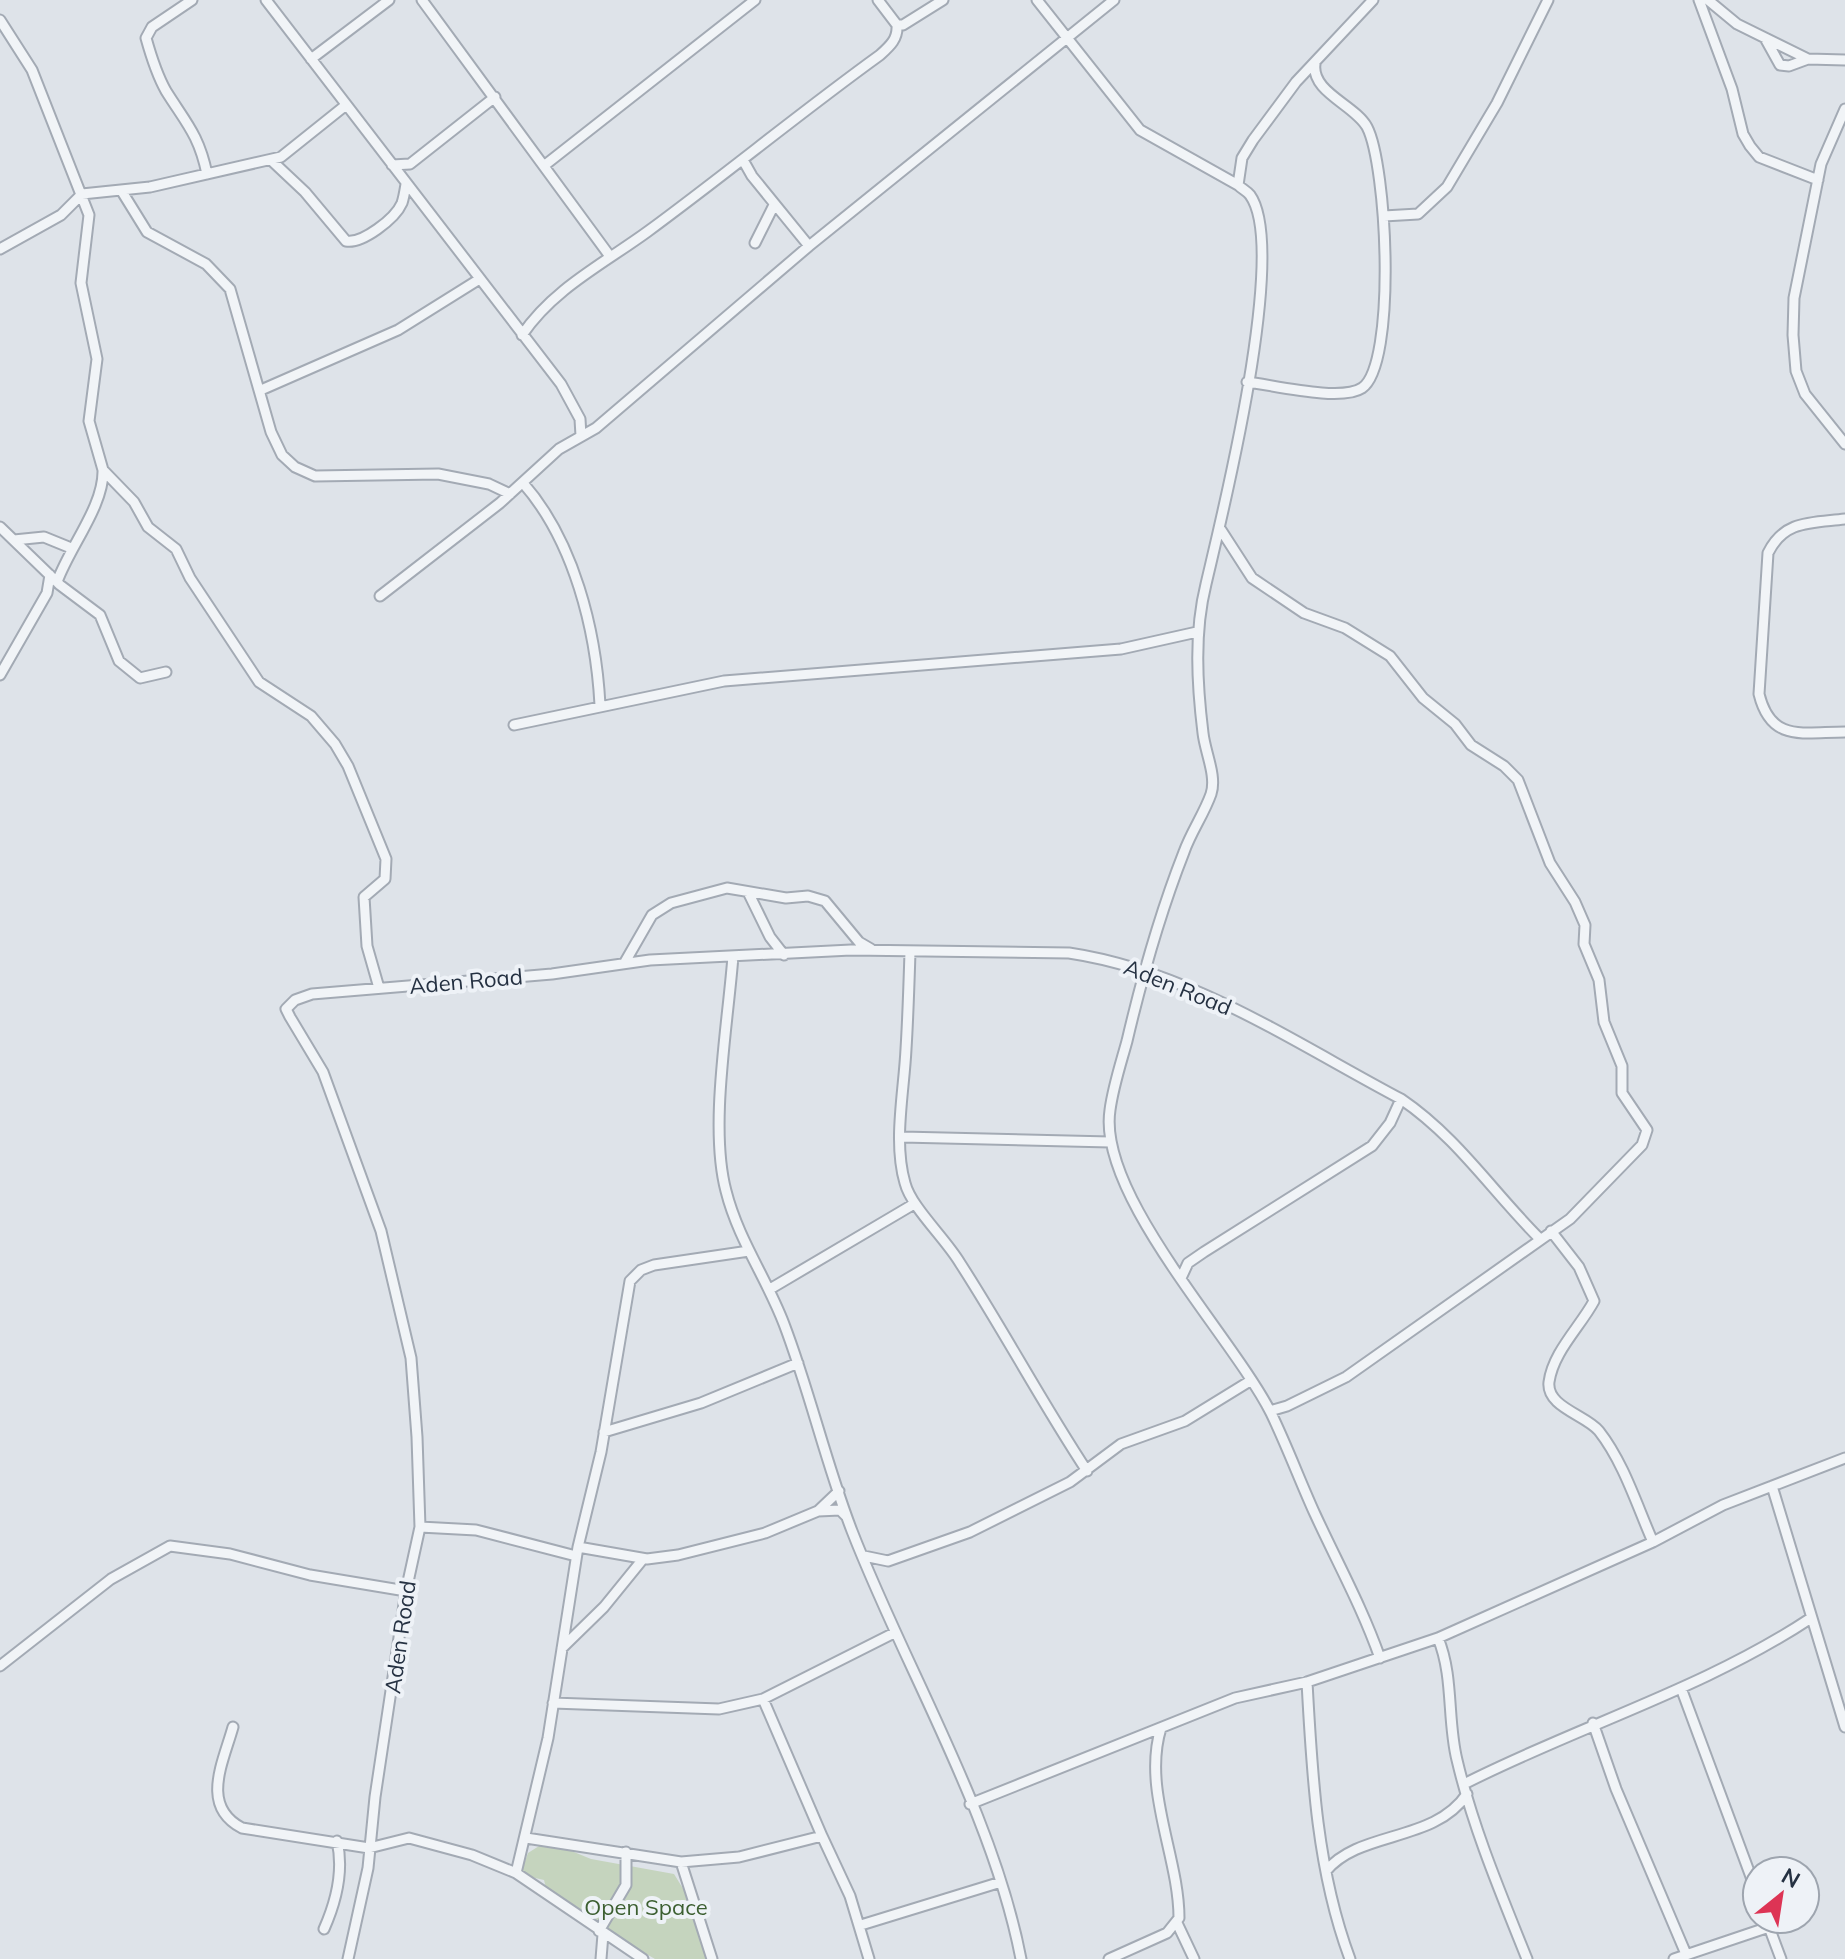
<svg xmlns="http://www.w3.org/2000/svg" width="1845" height="1959" viewBox="0 0 1845 1959" font-family="Mulish,sans-serif">
<style>
.green{fill:#c5d4be}
.lines{fill:none;stroke-linecap:round;stroke-linejoin:round}
.minor-casing{stroke:#a3aab4;stroke-width:13}
.minor{stroke:#f1f4f7;stroke-width:9}
.labels{text-anchor:middle;dominant-baseline:central;stroke-width:8;stroke-linejoin:round;paint-order:stroke}
.street-label{font-size:22px;fill:#253142;stroke:#eef2f7}
.park-label{font-size:22px;fill:#3c5f31;stroke:#eef2f7}
</style>
<rect width="100%" height="100%" fill="#dee3e9"/>
<path class="green" d="M547,1841L591,1859L674,1874L695,1908L711,1959H655L548,1896L544,1880L531,1877L522,1870L528,1853Z"/>
<g class="lines">
<g class="minor-casing">
<path id="minor" d="M192,0L152,27L146,38C151,56 157,75 166,91C186,123 199,135 207,174
M266,0L561,384L580,419L581,436
M422,0L609,255
M878,0L897,25H903L943,0
M1037,0L1140,130L1238,185C1242,189 1247,191 1250,195C1289,249 1222,515 1206,584C1194,632 1197,684 1203,733C1205,752 1217,776 1211,794C1204,814 1191,832 1184,852C1160,913 1142,977 1127,1041C1121,1063 1113,1087 1110,1110C1097,1195 1232,1336 1271,1413C1287,1446 1300,1481 1315,1514C1338,1564 1362,1607 1380,1658
M1699,0L1732,89L1743,134L1750,146L1759,157L1818,180
M1708,0L1737,24L1808,59L1845,60
M0,20L32,70L89,215L81,283L97,359L89,421L103,470L134,502L148,527L176,549L190,578L259,682L311,716L335,744L348,766L386,859L385,879L364,897L367,946L379,988
M1765,38L1780,65L1789,66L1808,59
M311,59L389,0
M1845,109L1821,164L1794,298L1793,335L1796,371L1805,394L1845,444
M271,160L305,192L346,241C362,244 395,219 402,203C404,197 405,190 406,184
M743,160L752,176L809,246
M392,165L410,164L495,97
M545,165L755,0
M1238,185L1242,158L1253,140L1296,82L1373,0
M121,190L147,232L206,264L230,289L271,432L282,455L295,467L315,476L438,474L489,484L510,494
M1384,216L1418,214L1447,187L1497,103L1548,0
M755,243L774,205
M0,249L61,215L82,194L150,187L281,157L346,105
M522,335C553,289 603,264 647,232C726,174 801,112 880,55C890,46 898,39 897,25
M1247,382C1273,385 1341,402 1362,388C1397,364 1387,165 1367,127C1355,105 1311,92 1315,64
M261,390L398,330L478,280
M523,483C574,541 596,630 600,705
M1845,519C1811,523 1784,520 1768,553L1759,694C1771,743 1803,732 1845,732
M0,527L60,585L100,615L119,661L140,678L166,672
M1221,530L1252,578L1304,613L1345,628L1390,656L1423,698L1455,724L1471,745L1504,766L1518,780L1550,863L1575,902L1585,925L1584,944L1599,980L1604,1022L1622,1066V1093L1647,1130L1642,1145L1570,1219L1346,1377L1287,1406L1270,1411
M14,540L44,537L71,548
M57,582C70,546 104,506 103,470
M380,596L500,503L559,449L596,428L809,246L1114,0
M0,675L47,593L50,575
M514,725L724,681L1121,649L1197,632
M748,892L770,937L784,955
M910,952C909,984 908,1017 906,1049C904,1092 893,1142 905,1183C911,1207 946,1239 960,1263C1004,1331 1042,1403 1087,1471
M733,956C728,1024 709,1127 726,1191C738,1239 767,1279 784,1324C810,1392 826,1464 852,1531C906,1670 993,1813 1021,1959
M625,962L652,915L671,903L727,888L786,898L808,896L825,901L859,942L871,949
M902,1137L1110,1142
M1551,1231L1579,1267L1594,1301C1580,1327 1553,1352 1549,1382C1546,1407 1586,1415 1599,1431C1624,1463 1637,1506 1653,1542
M1181,1278L1188,1263L1204,1252L1372,1146L1390,1123L1401,1099
M770,1289L914,1204
M604,1432L701,1403L798,1363
M1772,1486L1845,1727
M818,1511L839,1491
M420,1527L476,1530L576,1556
M578,1547L647,1559L678,1555L765,1533L818,1511L840,1510L846,1516
M864,1556L888,1561L970,1532L1070,1482L1121,1444L1185,1421L1250,1381
M1438,1638C1454,1677 1447,1720 1457,1760C1473,1828 1501,1894 1527,1959
M562,1648L604,1607L643,1559
M0,1666L111,1579L170,1546L230,1554L310,1575L406,1591
M1307,1682C1312,1775 1317,1871 1350,1959
M1681,1688L1757,1893
M763,1699L822,1836
M553,1703L719,1709L763,1699L894,1633
M1593,1723L1616,1789L1686,1954
M233,1727C223,1763 200,1806 242,1828L369,1848L409,1838L472,1855L516,1873L643,1959
M1464,1784C1578,1726 1704,1689 1811,1618
M970,1804L1235,1698L1307,1682L1438,1638L1653,1542L1723,1505L1845,1458
M526,1838L681,1862L739,1857L822,1836L850,1896L869,1959
M681,1862L712,1959
M1326,1871C1360,1830 1434,1843 1467,1794
M516,1873L548,1738L578,1547L601,1452L630,1281L641,1270L654,1265L749,1251
M1766,1919L1781,1959
M1177,1923L1194,1959
M861,1925L1001,1882
M324,1929C336,1902 344,1871 337,1841
M599,1931L626,1885V1852
M348,1959L368,1868L375,1797L406,1591L420,1527L417,1437L411,1358L381,1231L323,1072L290,1017L286,1009L295,1000L312,994L552,974L650,960L851,950L1069,953C1190,971 1295,1043 1401,1099C1457,1137 1492,1191 1539,1238
M601,1959L603,1934
M1109,1959L1167,1933L1179,1918C1179,1857 1142,1789 1161,1728
M1674,1959L1769,1927"/>
</g>
<use href="#minor" class="minor"/>
</g>
<g class="labels">
<g class="street-label">
<text transform="translate(466 981) rotate(-5)">Aden Road</text>
<text transform="translate(1178 987) rotate(22)">Aden Road</text>
<text transform="translate(400 1637) rotate(-82)">Aden Road</text>
</g>
<g class="park-label">
<text x="646" y="1907">Open Space</text>
</g>
</g>
<g transform="translate(1781 1895) rotate(30)"><circle r="38" fill="#eef2f7" stroke="#9ea5af" stroke-width="2"/>
<path d="M0-6L14 30L0 20L-14 30Z" fill="#dd3455"/>
<text y="-12" font-size="22" font-weight="bold" text-anchor="middle" fill="#253142">N</text>
</g>
</svg>
